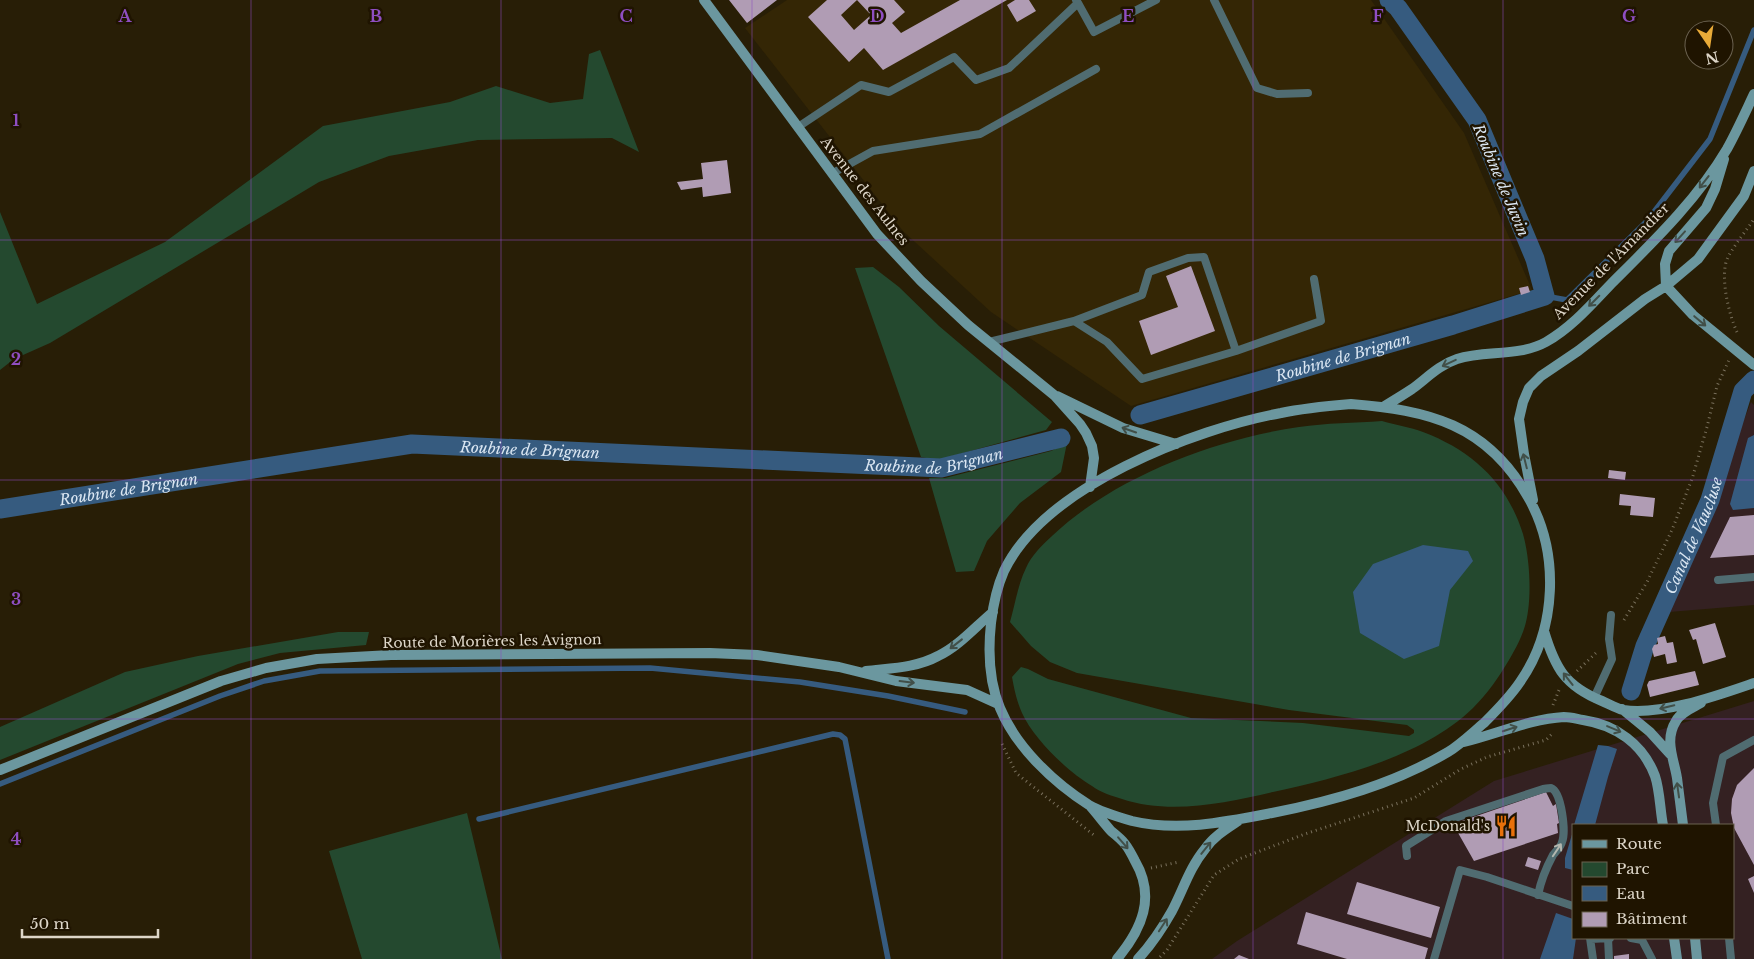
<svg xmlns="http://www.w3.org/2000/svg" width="1754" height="959" viewBox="0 0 1754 959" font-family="'Libre Baskerville',serif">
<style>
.commercial{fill:#342122;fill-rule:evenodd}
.built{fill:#342605}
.green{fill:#24492f}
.water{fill:#365b7f}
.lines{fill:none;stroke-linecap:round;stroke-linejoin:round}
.stream{stroke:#365b7f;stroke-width:5.5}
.canal{stroke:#365b7f;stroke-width:19}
.building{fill:#b09cb4;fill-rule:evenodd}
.path{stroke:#79705c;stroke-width:3;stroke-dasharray:1 4;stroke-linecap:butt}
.service{stroke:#506c71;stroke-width:8}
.secondary{stroke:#6b979f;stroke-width:10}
.oneway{stroke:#414f48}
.oneway2{stroke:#b3b6ae}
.grid{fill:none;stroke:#8f4ec1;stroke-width:1;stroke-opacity:0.55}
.labels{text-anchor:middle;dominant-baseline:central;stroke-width:5;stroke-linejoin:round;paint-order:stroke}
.street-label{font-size:14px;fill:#ddd6c8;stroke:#1f1400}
.poi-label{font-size:14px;fill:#ddd6c8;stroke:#1f1400;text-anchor:end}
.water-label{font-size:15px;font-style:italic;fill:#dae6f2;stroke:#1f1400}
.grid-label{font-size:16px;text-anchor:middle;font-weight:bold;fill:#8f4ec1;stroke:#1f1400;stroke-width:5;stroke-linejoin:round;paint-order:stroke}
</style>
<rect width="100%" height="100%" fill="#281e06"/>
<path class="commercial" d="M1751,402L1754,405V605L1669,612Z
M1754,701V959H1212L1237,941L1494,781ZM1573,825H1733V938H1573Z"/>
<path class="built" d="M787,0H1371L1464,133L1532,290L1131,406L991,312L903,231L745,28Z"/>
<path class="green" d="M600,50L639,152L612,138L478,140L389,156L319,182L50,343L14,359L0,370V212L37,304L165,242L323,126L450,102L496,86L550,103L583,99L589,54Z
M873,267L899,287L939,326L1052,422L1046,430L938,460L921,457L855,268Z
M1382,421C1396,425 1410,427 1423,432C1473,451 1507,483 1523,534C1530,558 1532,598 1526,622C1523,635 1516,648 1509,660C1499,677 1487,694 1473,708C1424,756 1338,778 1273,792C1225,803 1170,815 1122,799C1112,796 1100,792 1092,786C1068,772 1033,738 1022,713C1017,702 1014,689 1012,677L1021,667L1028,669L1048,679L1191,718L1303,723L1409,736L1414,733V730L1407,725L1289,710L1077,673L1050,662L1031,646L1010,622C1015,605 1018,584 1026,568C1031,556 1043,544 1052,536C1114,477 1215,439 1299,427C1326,423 1355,423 1382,421Z
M1067,443L1061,472L1020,503L987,541L974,571L956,572L929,478H945L1051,451Z
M338,632H369L366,645L280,653L238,664L0,760V727L125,672L198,656Z
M467,813L502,959H362L329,851Z"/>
<path class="water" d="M1754,435V508L1733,510L1730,504L1748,438Z
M1423,545L1468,551L1473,561L1450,590L1439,646L1404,659L1360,633L1353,592L1373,564Z
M1598,745L1608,746L1617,749L1608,777L1595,825H1574Z
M1573,831V870L1565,868V858Z
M1556,913L1573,919V938H1576L1573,959H1540Z"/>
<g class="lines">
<path class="stream" d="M1545,296L1567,300L1647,221L1710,139L1754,30
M0,784L220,696L264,681L320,671L650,668L800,682L888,696L965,712
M479,819L833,734L840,735L845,739L888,959"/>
<g class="canal">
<path id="s1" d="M1140,415L1453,325L1545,296L1535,259L1477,120L1398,8L1389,0"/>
<path id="s2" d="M0,509L412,444L941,468L1061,438"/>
<path id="s3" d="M1631,691L1645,646L1710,500L1743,391L1754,380"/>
</g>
</g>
<path class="building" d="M729,0H777L747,23Z
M827,0H894L905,12L892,23L901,33L960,0H1007L883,70L864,48L849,62L808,17ZM857,0L871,15L854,30L841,15Z
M1015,0H1029L1036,11L1017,22L1007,5Z
M727,160L731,193L703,197L702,187L681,190L677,182L703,179L701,163Z
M1191,266L1215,331L1151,355L1139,321L1178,307L1166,276Z
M1528,286L1530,292L1521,295L1519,288Z
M1609,470L1626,472L1625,480L1608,478Z
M1620,494L1655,498L1653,517L1630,515L1631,506L1619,505Z
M1754,515V555L1710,558L1730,517Z
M1715,623L1726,657L1703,664L1696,639L1693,640L1689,630Z
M1665,636L1667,643L1673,642L1677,662L1667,664L1665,654L1654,657L1652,649L1654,645L1658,644L1657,638Z
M1695,671L1699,685L1650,697L1647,685L1649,681Z
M1754,768V865L1734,828L1731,813L1732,799L1737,785Z
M1546,792L1553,806L1556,804L1559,823L1557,824L1558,833L1474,861L1453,824Z
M1528,857L1541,861L1538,870L1525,866Z
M1754,876V893L1748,879Z
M1357,882L1440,907L1431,938L1347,914Z
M1306,912L1428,948L1425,959H1347L1297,944Z
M1629,954V959H1614V956Z
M1239,955L1249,959H1234Z"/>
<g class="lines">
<path class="path" d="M1737,332C1729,315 1719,275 1728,257C1735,244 1746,231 1754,219
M1624,620L1647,582L1672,530L1692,479L1707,427L1717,386L1729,360
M1577,671L1598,651
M1553,705L1559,690
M1002,744L1016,773L1095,836
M1151,868L1179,862
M1160,957L1167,950L1214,875L1239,859L1305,834L1414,798L1461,769L1487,757L1546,740L1553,733"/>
<path class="service" d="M1214,0L1257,88L1277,94L1308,93
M1078,3L1094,32L1156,0
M798,127L861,85L889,92L954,57L976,80L1009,68L1078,3L1076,0
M833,173L873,151L980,134L1096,69
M1074,321L1142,295L1149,272L1188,258L1204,257L1236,351
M989,342L1074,321L1107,342L1142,379L1236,351L1321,321L1314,279
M1718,580L1754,577
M1594,698L1612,659L1609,639L1611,615
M1716,825L1713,803L1723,757L1754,740
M1407,856L1406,846L1446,821L1543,789C1543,789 1550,788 1551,788C1562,792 1566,833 1562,842C1561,847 1556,851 1553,855C1546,868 1541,880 1538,895
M1590,938L1593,959
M1608,938L1609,959
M1631,938L1642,940L1652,959
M1729,938L1731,959
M1591,939L1610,938
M1434,959L1460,870L1487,877L1573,906"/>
<path class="secondary" d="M704,0L877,234L921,281L968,325L1054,395L1080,424L1086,433L1092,446L1094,458L1090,487
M1666,286L1665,264L1669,251L1706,208L1715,189L1724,159
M1666,286L1693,315L1754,365
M1057,396L1123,428L1176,444
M1351,404C1428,410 1487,424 1528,497C1560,553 1557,629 1520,682C1510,697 1497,710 1484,723C1472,733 1461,744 1448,752C1394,784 1333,801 1272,813C1226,822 1178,832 1132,821C1118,817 1101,812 1089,805C1054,783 1016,747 1000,708C989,682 988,651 991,623C993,606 997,587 1004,571C1045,486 1194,429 1281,413C1304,408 1327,406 1351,404Z
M1383,407C1393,401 1403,395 1412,389C1427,378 1439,365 1457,359C1485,350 1519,357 1546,342C1571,328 1591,305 1611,284C1652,243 1697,200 1727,149C1737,131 1745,113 1754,94
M1533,500L1524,454L1519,419L1523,402L1529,388L1541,376L1578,351L1645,299L1666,286L1698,259L1744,196L1754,171
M1544,631C1555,668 1565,686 1602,701C1609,704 1616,708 1623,710C1661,716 1719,695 1754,683
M866,671C890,668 916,668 938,656C959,646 975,627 993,612
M1622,709L1650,732L1670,754
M1464,742C1497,734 1530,719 1564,717C1571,717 1577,719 1583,720C1616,725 1643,744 1655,776C1660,791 1660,810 1663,825
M0,770L221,681L266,668L317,659L391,655L710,653L757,655L839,667L896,681L967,690L998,704
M1091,807C1098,815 1104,823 1111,831C1116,835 1121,839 1125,844C1129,849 1132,855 1135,861C1156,897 1142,929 1117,959
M1683,825C1681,810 1679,794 1677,778C1674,759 1664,740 1676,721C1681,712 1692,708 1701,703
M1674,938L1677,959
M1695,938L1697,959
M1138,959C1151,945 1163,927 1172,911C1183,890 1190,867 1205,849C1213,837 1226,829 1238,821"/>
</g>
<defs><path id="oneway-shaft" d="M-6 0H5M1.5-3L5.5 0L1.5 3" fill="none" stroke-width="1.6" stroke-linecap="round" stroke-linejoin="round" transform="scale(1.25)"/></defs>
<g class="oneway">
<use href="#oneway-shaft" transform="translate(1704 182) rotate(128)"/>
<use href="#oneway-shaft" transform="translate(1680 237) rotate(132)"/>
<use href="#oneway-shaft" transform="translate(1594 301) rotate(135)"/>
<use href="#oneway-shaft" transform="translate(1700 321) rotate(40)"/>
<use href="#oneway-shaft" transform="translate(1449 363) rotate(155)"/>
<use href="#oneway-shaft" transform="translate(1129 430) rotate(-161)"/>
<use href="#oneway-shaft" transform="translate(1525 461) rotate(-104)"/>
<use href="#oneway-shaft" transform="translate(956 644) rotate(142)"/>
<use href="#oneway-shaft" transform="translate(1568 679) rotate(-128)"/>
<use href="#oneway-shaft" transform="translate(907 682) rotate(7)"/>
<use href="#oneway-shaft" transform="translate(1667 707) rotate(167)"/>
<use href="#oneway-shaft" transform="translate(1510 729) rotate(-18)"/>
<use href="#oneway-shaft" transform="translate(1614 729) rotate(23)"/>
<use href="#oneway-shaft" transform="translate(1678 790) rotate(-98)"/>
<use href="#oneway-shaft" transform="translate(1123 843) rotate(49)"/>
<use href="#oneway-shaft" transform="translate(1206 848) rotate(-51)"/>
<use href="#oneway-shaft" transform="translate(1163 925) rotate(-57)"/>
</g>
<use class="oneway2" href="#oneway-shaft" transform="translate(1557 850) rotate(-56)"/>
<path class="grid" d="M251,0V959M501,0V959M752,0V959M1002,0V959M1253,0V959M1503,0V959M0,240H1754M0,480H1754M0,719H1754"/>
<defs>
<g id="restaurant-bare" transform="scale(1.725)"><path d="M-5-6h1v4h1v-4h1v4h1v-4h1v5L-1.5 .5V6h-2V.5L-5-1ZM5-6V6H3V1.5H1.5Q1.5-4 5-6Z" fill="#e8710a" stroke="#1f1400" stroke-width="2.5" paint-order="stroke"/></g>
</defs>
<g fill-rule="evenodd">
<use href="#restaurant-bare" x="1506" y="826"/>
</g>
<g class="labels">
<g class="street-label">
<text transform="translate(865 191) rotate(52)">Avenue des Aulnes</text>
<text transform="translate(1611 261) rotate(-45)">Avenue de l'Amandier</text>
<text transform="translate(492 641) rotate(-1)">Route de Morières les Avignon</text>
</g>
<g class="poi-label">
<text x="1490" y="826">McDonald's</text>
</g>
<g class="water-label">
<text transform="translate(1501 180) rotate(67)">Roubine de Juvin</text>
<text stroke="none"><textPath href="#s1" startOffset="211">Roubine de Brignan</textPath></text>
<text stroke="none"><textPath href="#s2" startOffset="535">Roubine de Brignan</textPath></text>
<text stroke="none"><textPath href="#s2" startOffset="940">Roubine de Brignan</textPath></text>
<text stroke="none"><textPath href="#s2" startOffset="130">Roubine de Brignan</textPath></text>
<text stroke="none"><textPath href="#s3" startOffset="168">Canal de Vaucluse</textPath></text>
</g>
</g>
<g class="grid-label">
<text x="125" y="22">A</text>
<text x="376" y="22">B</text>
<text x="626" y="22">C</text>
<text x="877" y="22">D</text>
<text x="1128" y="22">E</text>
<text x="1378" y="22">F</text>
<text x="1629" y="22">G</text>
<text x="16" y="126">1</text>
<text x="16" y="365">2</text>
<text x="16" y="605">3</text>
<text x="16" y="845">4</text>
</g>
<rect x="1572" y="824" width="162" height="115" fill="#1f1400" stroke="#6b6250"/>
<rect x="1582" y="840" width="25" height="8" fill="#6b979f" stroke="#6b6250"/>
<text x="1616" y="849" font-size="15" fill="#ddd6c8">Route</text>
<rect x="1582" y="862" width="25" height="15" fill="#24492f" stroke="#6b6250"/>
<text x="1616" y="874" font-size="15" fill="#ddd6c8">Parc</text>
<rect x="1582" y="886" width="25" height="15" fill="#365b7f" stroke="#6b6250"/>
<text x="1616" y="899" font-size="15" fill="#ddd6c8">Eau</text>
<rect x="1582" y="912" width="25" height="15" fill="#b09cb4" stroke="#6b6250"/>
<text x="1616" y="924" font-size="15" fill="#ddd6c8">Bâtiment</text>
<g transform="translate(1709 45) rotate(167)"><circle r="24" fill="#1f1400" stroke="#6b6250"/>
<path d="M0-4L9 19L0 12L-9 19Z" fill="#e9ab38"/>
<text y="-8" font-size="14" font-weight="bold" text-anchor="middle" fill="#ddd6c8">N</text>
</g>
<path d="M22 929v8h136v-8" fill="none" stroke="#ddd6c8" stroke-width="2.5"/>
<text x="30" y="929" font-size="15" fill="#ddd6c8" stroke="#1f1400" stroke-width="4" paint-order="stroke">50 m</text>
</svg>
